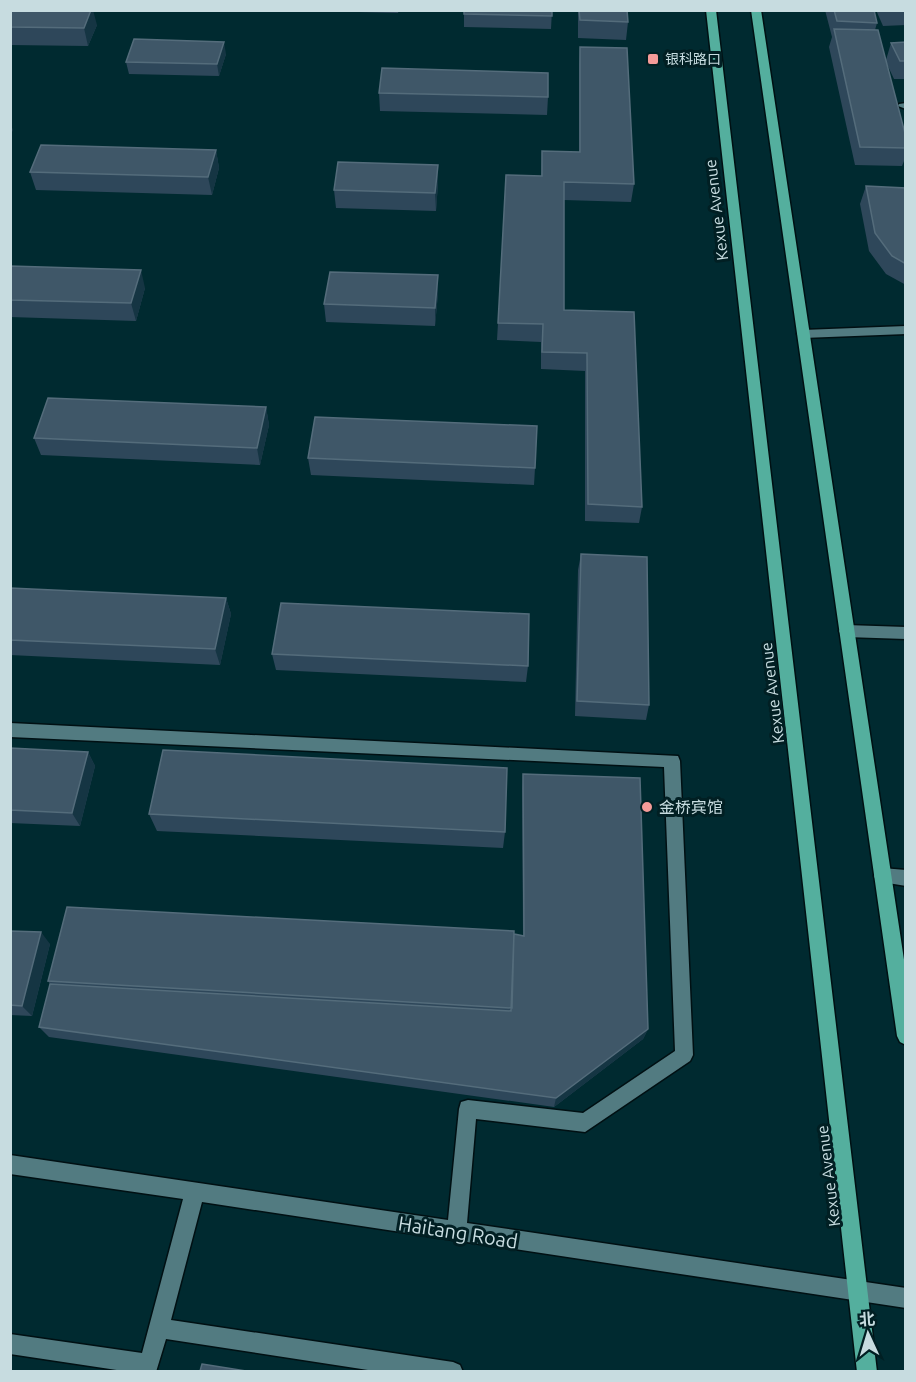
<svg xmlns="http://www.w3.org/2000/svg" width="916" height="1382" viewBox="0 0 916 1382" font-family="Ubuntu,'Noto Sans SC',sans-serif">
<style>
.lines{fill:none;stroke-linecap:round;stroke-linejoin:round}
.minor-casing{stroke:#001013;stroke-width:3}
.major-casing{stroke:#001013;stroke-width:3}
.minor{fill:#527b81;fill-rule:evenodd}
.major{fill:#54af9e;fill-rule:evenodd}
.wall{fill:#2e475a}
.shaded-wall{fill:#153543}
.building{fill:#3f5768;stroke:#546c7b;stroke-width:1.5}
.poi-dot{fill:#f59b99;stroke:#011f23;stroke-width:2}
.labels{text-anchor:middle;dominant-baseline:central;stroke-width:6;stroke-linejoin:round;paint-order:stroke}
.far-poi-label{font-size:14px;fill:#c7dce0;stroke:#011f23;text-anchor:start}
.street-label{font-size:16px;fill:#c7dce0;stroke:#011f23}
.poi-label{font-size:16px;fill:#c7dce0;stroke:#011f23;text-anchor:start}
.near-street-label{font-size:20px;fill:#c7dce0;stroke:#011f23}
</style>
<rect width="100%" height="100%" fill="#002a30"/>
<g class="lines">
<g class="minor-casing">
<path id="minor" d="M906,103V109L898,106L899,104Z
M906,326V334L803,338L797,334L803,330Z
M846,625L906,627V639L846,637L841,635L839,631L841,627Z
M10,723L678,756L680,761L693,1055L690,1061L585,1132L476,1119L467,1223L906,1288V1308L202,1202L171,1320L453,1362L460,1365L463,1372H381L166,1339L156,1372H130L10,1354V1334L142,1353L183,1199L10,1174V1155L448,1220L459,1109L461,1102L468,1100L583,1113L675,1051L664,767L10,737Z
M882,868L906,870V886L876,881L874,876L876,871Z"/>
</g>
<g class="major-casing">
<path id="major" d="M706,10H716L877,1372H857Z
M751,10H761L906,973V1045L900,1042L897,1036Z"/>
</g>
<use href="#minor" class="minor"/>
<use href="#major" class="major"/>
</g>
<path class="wall" d="M10,10L97,25L88,46L10,45Z
M281,10H399L398,13Z
M464,10H552L551,29L464,27Z
M578,10H627L628,22L626,40L578,38Z
M825,10H874L877,23L875,30L886,60L891,43L906,42V79H894L886,62L906,137V156L902,166L855,165L829,47L832,37Z
M876,10H906V25L883,26Z
M580,47L634,184L631,202L564,200V310L634,312L642,507L639,523L585,521V371L541,369V342L497,340L498,323L541,176L542,151L579,152V65Z
M226,54L219,76L129,74L126,62Z
M379,93L548,97L547,115L380,111Z
M216,150L219,168L212,195L36,190L30,172Z
M438,183L436,211L336,208L334,190Z
M866,186L906,188V285L886,274L869,251L860,204Z
M10,266L145,288L136,321L10,317Z
M438,293L435,326L326,322L324,304Z
M266,407L269,425L260,465L41,455L34,438Z
M308,458L535,468L534,485L311,475Z
M581,554L649,705L646,720L575,716L578,570Z
M10,588L226,598L231,614L220,665L10,655Z
M272,654L528,666L526,682L276,670Z
M10,748L88,752L95,766L80,826L10,823Z
M523,774L648,1029L643,1039L554,1107L49,1037L39,1027L50,984L48,981L514,934L523,936L522,788Z
M149,814L505,832L503,848L157,831Z
M10,931L50,944L32,1016L10,1015Z"/>
<path class="shaded-wall" d="M91,10H93L97,25L88,46L84,28Z
M224,42L226,54L219,76L217,64Z
M10,122L13,130L10,136Z
M216,150L219,168L212,195L208,177Z
M438,165V183L436,211L435,193Z
M141,270L145,288L136,321L131,303Z
M438,275V293L435,326V308Z
M266,407L269,425L260,465L257,448Z
M226,598L231,614L220,665L215,649Z
M88,752L95,766L80,826L72,813Z
M41,932L50,944L32,1016L22,1006Z
M648,1029L643,1039L554,1107L556,1098Z"/>
<path class="building" d="M10,10H91L84,28L10,27Z
M464,10H552V16L464,14Z
M579,10H627L628,22L580,20Z
M834,10H874L877,23L837,21Z
M834,29L878,30L906,137V148L860,147Z
M134,39L224,42L217,64L126,62Z
M906,42V61H900L891,43Z
M580,47L627,48L634,184L564,182V310L634,312L642,507L588,504L587,353L542,352L543,324L498,323L506,175L542,176V151L580,152Z
M382,68L548,73V97L379,93Z
M41,145L216,150L208,177L30,172Z
M338,162L438,165L435,193L334,190Z
M866,186L906,188V264L892,256L875,233Z
M10,266L141,270L131,303L10,300Z
M330,272L438,275L435,308L324,304Z
M48,398L266,407L257,448L34,438Z
M315,417L537,426L535,468L308,458Z
M581,554L647,557L649,705L577,701Z
M10,588L226,598L215,649L10,640Z
M281,603L529,614L528,666L272,654Z
M10,748L88,752L72,813L10,810Z
M163,750L507,768L505,832L149,814Z
M523,774L640,778L648,1029L556,1098L39,1027L50,984L511,1011L514,934L524,936Z
M67,907L514,931L512,1008L48,981Z
M10,931L41,932L22,1006L10,1005Z
M202,1364L246,1371H200Z"/>
<g class="poi-dot">
<rect x="647" y="53" width="12" height="12" rx="3"/>
<circle cx="647" cy="807" r="6"/>
</g>
<g class="labels">
<g class="far-poi-label">
<text x="665" y="59">银科路口</text>
</g>
<g class="street-label">
<text transform="translate(716 210) rotate(-97)">Kexue Avenue</text>
<text transform="translate(772 693) rotate(-97)">Kexue Avenue</text>
<text transform="translate(828 1176) rotate(-97)">Kexue Avenue</text>
</g>
<g class="poi-label">
<text x="659" y="807">金桥宾馆</text>
</g>
<g class="near-street-label">
<text transform="translate(458 1232) rotate(9)">Haitang Road</text>
</g>
</g>
<rect width="916" height="1382" fill="none" stroke="#c7dce0" stroke-width="24"/>
<g transform="translate(868 1334) rotate(356)" stroke="#011f23" stroke-width="4.5" paint-order="stroke">
<path d="M0-4.5L10 22L0 15L-10 22Z" fill="#c7dce0"/>
<text y="-9" font-size="16" font-weight="bold" text-anchor="middle" fill="#c7dce0">北</text>
</g>
</svg>
